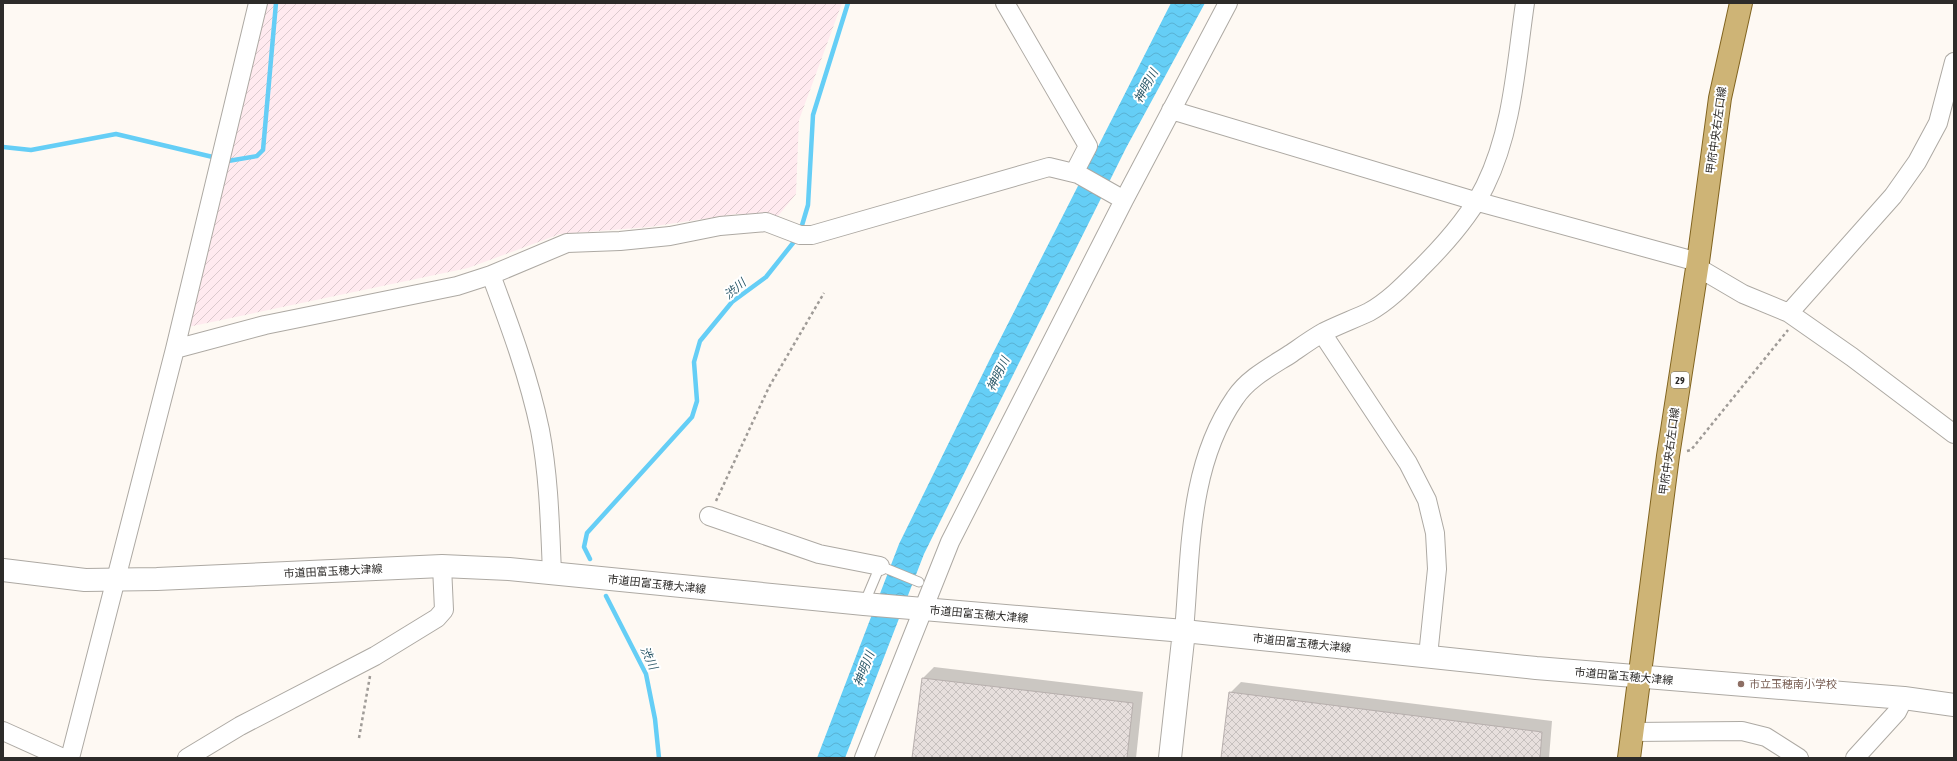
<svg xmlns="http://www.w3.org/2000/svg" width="1957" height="761" viewBox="0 0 1957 761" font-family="'Asap Condensed','Noto Sans JP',sans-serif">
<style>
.industrial{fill:url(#industrial-furrows)}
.water{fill:url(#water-waves)}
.shadow{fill:#0003}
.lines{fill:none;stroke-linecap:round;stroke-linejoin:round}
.stream{stroke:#65cef6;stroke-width:4.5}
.building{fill:url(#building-cross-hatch);stroke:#b7afad}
.lane-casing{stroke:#ada9a3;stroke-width:11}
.street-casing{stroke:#ada9a3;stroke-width:20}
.secondary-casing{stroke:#ada9a3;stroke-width:24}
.primary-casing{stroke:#816420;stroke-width:24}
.path{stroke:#9f9b97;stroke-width:2.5;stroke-dasharray:3 3;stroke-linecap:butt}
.lane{stroke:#fff;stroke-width:9}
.street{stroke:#fff;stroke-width:18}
.secondary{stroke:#fff;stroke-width:22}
.primary{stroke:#ceb476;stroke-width:22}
.education-dot{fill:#8d6e63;stroke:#fff;stroke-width:1.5}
.labels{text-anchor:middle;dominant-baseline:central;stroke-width:4;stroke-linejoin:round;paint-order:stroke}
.shield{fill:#fff;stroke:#6c6b69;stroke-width:1}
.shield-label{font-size:10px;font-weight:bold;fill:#2d2b29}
.street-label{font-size:11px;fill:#2d2b29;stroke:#fff}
.education-label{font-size:11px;fill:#785e54;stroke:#fff;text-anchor:start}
.water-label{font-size:12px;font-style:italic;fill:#2a5768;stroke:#fff}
</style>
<defs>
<pattern id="industrial-furrows" width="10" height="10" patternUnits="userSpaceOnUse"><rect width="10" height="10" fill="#ffeaef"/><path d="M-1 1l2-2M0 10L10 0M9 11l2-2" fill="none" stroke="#dbc9cd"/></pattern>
<pattern id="water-waves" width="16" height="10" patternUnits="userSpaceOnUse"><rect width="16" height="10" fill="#65cef6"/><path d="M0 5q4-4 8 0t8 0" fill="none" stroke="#58b1d3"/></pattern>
<pattern id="building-cross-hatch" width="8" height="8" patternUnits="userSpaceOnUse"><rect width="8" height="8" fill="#e7dfdd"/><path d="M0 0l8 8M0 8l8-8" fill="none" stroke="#c6c0be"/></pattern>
</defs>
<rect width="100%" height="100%" fill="#fef9f3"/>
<path class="industrial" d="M267,3H842L799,120L796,194L778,216L736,214L649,227L560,234L468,268L188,327Z"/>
<path class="water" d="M1171,3H1205L1126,148L924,554L845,758H817L899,544L990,359Z"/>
<path class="shadow" d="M934,667L1143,692L1136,758H913L923,678Z
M1241,682L1552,721L1549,758H1222L1230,693Z"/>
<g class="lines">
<path class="stream" d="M3,147L31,150L116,134L217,158
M224,160L228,161L257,156L263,150L276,3
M800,232L808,205L813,115L848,3
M590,559L584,547L587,533L692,417L697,401L694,362L700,341L732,302L766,277L797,238
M606,596L646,674L655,719L659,758"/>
</g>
<path class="building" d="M922,678L1133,703L1127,758H912Z
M1229,692L1542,732L1540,758H1221Z"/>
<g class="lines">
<g class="lane-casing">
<path id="lane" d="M864,604L880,566L919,582"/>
</g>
<g class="street-casing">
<path id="street" d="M1005,3L1088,146L1074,173
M1171,110L1475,201L1698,262
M1697,267L1743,294L1789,313L1852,357L1954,434
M491,275C510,326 529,377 540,430C549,477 550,526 552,573
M1789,313L1893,196L1917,162L1938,123L1954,62
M1322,333L1408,463L1427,500L1435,533L1437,569L1428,656
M175,349L265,325L457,286L491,275L567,243L620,241L670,236L720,226L766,222L800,235H812L1049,167L1078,174L1124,200
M709,516L819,554L880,566
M1184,631C1191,552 1188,466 1235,398C1248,378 1272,366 1292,353C1302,346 1313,338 1324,332C1338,325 1354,319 1369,312C1389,301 1406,283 1422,267C1446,243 1470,216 1485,186C1513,129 1516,64 1525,3
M3,731L63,758
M1632,732L1742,731L1766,737L1799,758
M70,758L175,349L258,3
M187,758L240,726L375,656L437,618L444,610L442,566
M864,758L950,542L1124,200L1228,3
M1855,758L1897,712L1904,698"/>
</g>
<g class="secondary-casing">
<path id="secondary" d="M3,570L85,580L157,579L442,566L509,569L864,604L1184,631L1536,668L1904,698L1954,705
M1170,758L1184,631"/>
</g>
<g class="primary-casing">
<path id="primary" d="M1629,758L1668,456L1698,262L1720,98L1741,3"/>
</g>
<path class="path" d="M1687,451L1691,450L1788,330
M716,501L769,387L824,293
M359,738L370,676"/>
<use href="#lane" class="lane"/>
<use href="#street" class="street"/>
<use href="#secondary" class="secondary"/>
<use href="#primary" class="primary"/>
</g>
<circle class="education-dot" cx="1741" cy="684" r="4"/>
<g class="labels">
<rect class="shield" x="1671" y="372" width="18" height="16" rx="3"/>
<g class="shield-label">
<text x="1680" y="380">29</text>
</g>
<g class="street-label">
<text transform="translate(1716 130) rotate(-82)">甲府中央右左口線</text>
<text transform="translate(1669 451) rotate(-82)">甲府中央右左口線</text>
<text transform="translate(333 571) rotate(-3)">市道田富玉穂大津線</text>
<text transform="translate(657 584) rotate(6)">市道田富玉穂大津線</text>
<text transform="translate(979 614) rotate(5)">市道田富玉穂大津線</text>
<text transform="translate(1302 643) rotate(6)">市道田富玉穂大津線</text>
<text transform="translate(1624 676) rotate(5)">市道田富玉穂大津線</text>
</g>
<g class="education-label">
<text x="1749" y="684">市立玉穂南小学校</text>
</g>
<g class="water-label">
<text transform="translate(1146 86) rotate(-61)">神明川</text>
<text transform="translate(735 289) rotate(-40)">渋川</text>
<text transform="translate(998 374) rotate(-64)">神明川</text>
<text transform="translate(649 658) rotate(65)">渋川</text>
<text transform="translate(864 669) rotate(-69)">神明川</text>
</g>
</g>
<rect width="1957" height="761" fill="none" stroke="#2d2b29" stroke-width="8"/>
</svg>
